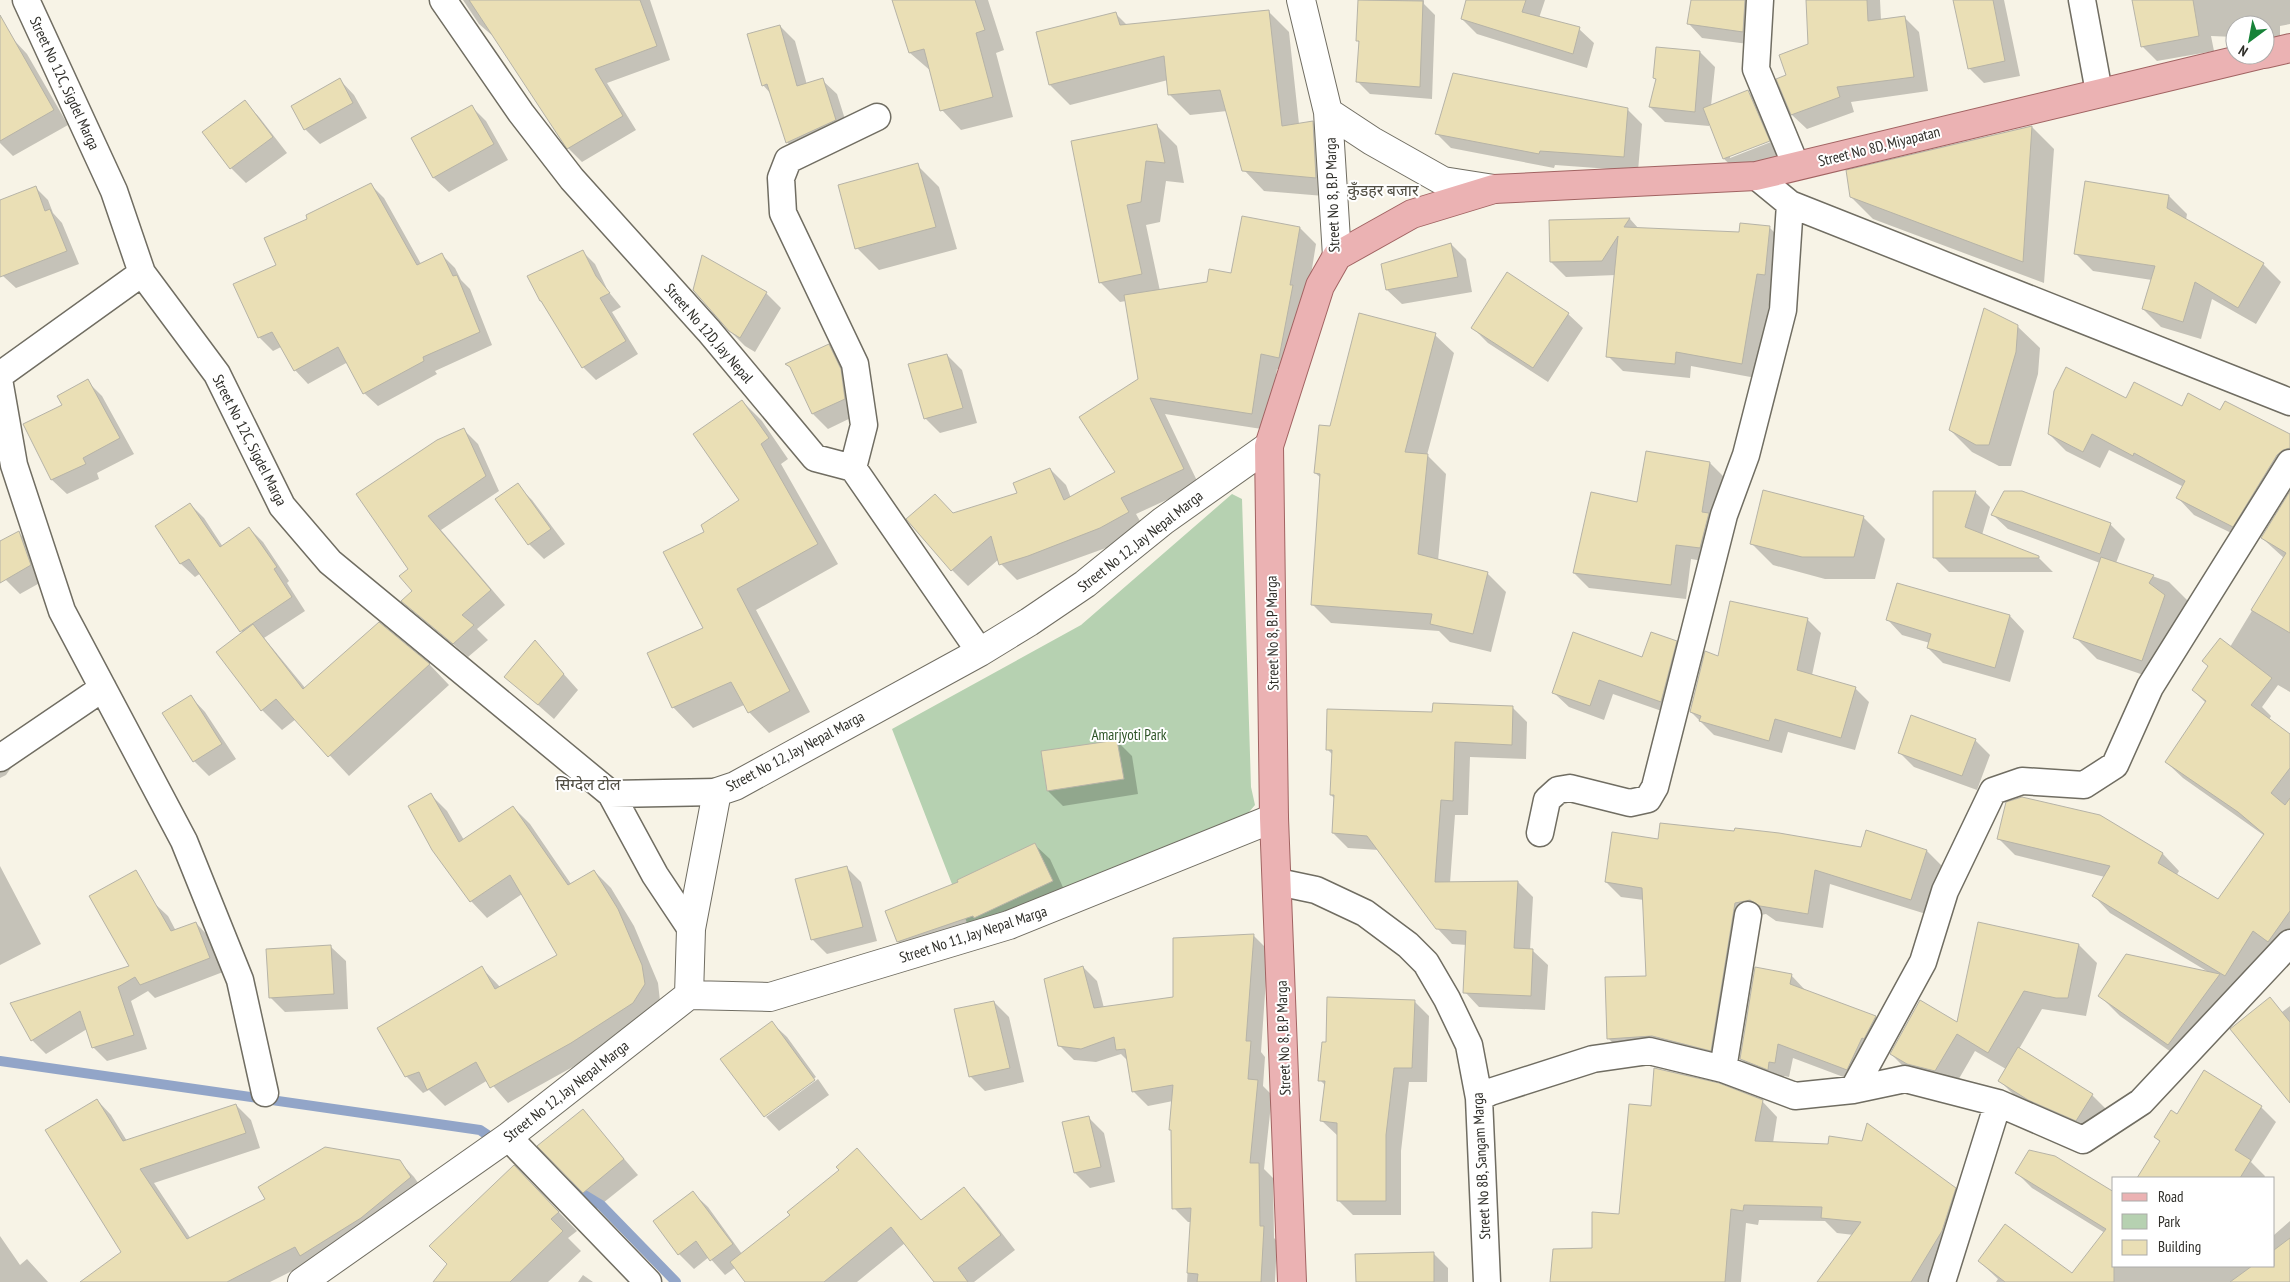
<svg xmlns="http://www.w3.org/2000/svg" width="2290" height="1282" viewBox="0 0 2290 1282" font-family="'PT Sans Narrow','Noto Sans Devanagari',sans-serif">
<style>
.green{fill:#b6d1b1}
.shadow{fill:#0003;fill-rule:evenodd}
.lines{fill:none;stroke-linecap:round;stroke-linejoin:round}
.stream{stroke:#92a5c8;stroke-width:10}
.building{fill:#eadfb5;stroke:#b6b3a7}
.street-casing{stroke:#706d62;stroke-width:29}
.secondary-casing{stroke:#706d62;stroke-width:30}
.primary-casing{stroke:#a16362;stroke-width:30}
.street{stroke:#fff;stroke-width:26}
.secondary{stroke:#fff;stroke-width:28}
.primary{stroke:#ebb2b3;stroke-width:28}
.labels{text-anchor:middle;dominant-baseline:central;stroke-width:4;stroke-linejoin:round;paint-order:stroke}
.street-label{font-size:15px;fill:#2f2e29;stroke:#fff}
.park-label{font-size:15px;fill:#2d5426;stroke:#fff}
.neighbourhood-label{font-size:16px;fill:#504d42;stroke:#fff}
</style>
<rect width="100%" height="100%" fill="#f7f3e6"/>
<path class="green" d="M1232,494L1242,499L1251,787L1255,805L1244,818L969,928L892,729L1081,625Z"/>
<path class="shadow" d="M463,0H650L670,60L607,83L636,130L582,162L568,148L494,37L479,24Z
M894,0H988L1004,50L996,53L1013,117L961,130L942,110L932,72L910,53Z
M1359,0H1424V4L1435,15L1432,99L1370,94L1357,81L1360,43L1357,40Z
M1468,0H1545L1539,18L1579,29L1594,43L1587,68L1477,34L1462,19Z
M1692,0H1763L1756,45L1702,38L1689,24Z
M1807,0H1880L1881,20L1904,17L1919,32L1928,91L1851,102L1854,112L1807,129L1792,115L1778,80L1788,76L1810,45Z
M1954,0H2004L2020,76L1984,83L1969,68Z
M2133,0H2290V24L2280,26V39L2265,38V25H2235V37L2211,36L2214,51L2157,61L2142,46Z
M1269,12L1289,32L1299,124L1312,122L1332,142L1336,197L1264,191L1244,170L1227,111L1190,115L1169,94L1168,80L1070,105L1050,85L1116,14L1128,26Z
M780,26L795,41L807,85L822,80L837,94L850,135L802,157L787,142L771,94L763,85Z
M13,39L27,54L68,125L13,156L0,143V46Z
M1700,52L1715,67L1711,106L1748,92L1763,106L1784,156L1739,173L1724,159L1709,121V126L1665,122L1650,107L1657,80L1654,78ZM1775,138L1776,140L1730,158V155Z
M340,80L354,95L367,118L320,144L305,129Z
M245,102L259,117L287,153L246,183L231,168Z
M471,106L486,121L508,160L449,192L434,178L413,139Z
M1627,109L1642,124L1638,171L1555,165L1554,168L1451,148L1436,133Z
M1157,126L1177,146L1184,183L1166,181L1160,222L1146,225L1160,291L1208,283L1232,275L1300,228L1316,244L1295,373L1277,369L1268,430L1165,414L1199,485L1136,514L1144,528L1117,544L1017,580L1001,564L999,559L968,586L952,570L954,514L1019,494L1050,469L1066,485L1071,498L1116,472L1140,380L1126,301L1120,302L1100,282L1073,142Z
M2032,127L2054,149L2044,283L1873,219L1851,197L1848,171Z
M917,165L939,187L957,249L879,270L857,248Z
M371,185L384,198L421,264L441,254L455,268L461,280L470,289L492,345L435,371L437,374L378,406L364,393L348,362L308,384L295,370L281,347L273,351L259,337L278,266L309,219Z
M36,188L48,200L53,213L62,223L79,264L16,288L3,276L0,267V201Z
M2169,196L2187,214L2186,220L2263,264L2281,282L2256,324L2212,299L2201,339L2161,327L2143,309L2152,280L2093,271L2075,253Z
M1630,219L1639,229L1740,233L1769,227L1784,242L1772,288L1756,378L1691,366L1690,378L1623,371L1608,356L1616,275L1566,277L1551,262L1550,221Z
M1451,244L1466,259L1472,292L1402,304L1387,290Z
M582,251L595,264L608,291L621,307L612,312L638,354L596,380L583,367L541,301Z
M766,293L781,308L755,352L745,346L730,331Z
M1568,314L1583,328L1548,382L1488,343L1473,328Z
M2017,326L2040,348L2038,374L2011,466H1999L1972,452L1950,430Z
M1435,335L1454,353L1427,455L1446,474L1438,561L1487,573L1506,592L1491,652L1450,642L1439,631L1331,623L1312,604L1321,478L1315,473L1331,427Z
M828,346L843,360L859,414L828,429L813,414L792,369Z
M947,355L962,370L977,423L940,433L925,418Z
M87,381L102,396L134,454L97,473L99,479L67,494L52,480L25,425L64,406Z
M2126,399L2221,412L2290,435V478L2250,542L2194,515L2178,498L2184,487L2109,450L2100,468L2066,451L2049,434Z
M742,401L762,421L788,459L781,464L838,564L756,610L810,712L769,733L749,712L744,705L693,728L673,707L705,629V532L741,500Z
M464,430L478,444L499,491L441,530L505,605L477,629L488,640L468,657L403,601L414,591L410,569L437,441Z
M1710,463L1725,478L1715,563L1691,559L1686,599L1589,588L1574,573L1638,503Z
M517,485L532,500L565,544L544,559L529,544L497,500Z
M1975,492L1990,507L1982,535L2038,557L2053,572H1949L1934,557Z
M2290,494V692L2278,685L2262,707L2271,716L2269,720L2290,735V951L2242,992L2230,985L2238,995L2188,1064L2120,1016L2100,996L2210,973L2110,913L2094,896L2105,877L2015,855L1999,839L2100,816L2163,854L2179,871L2176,876L2218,901L2265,836L2183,778L2166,762L2206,703L2193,690L2230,647L2284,558L2262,538Z
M190,504L204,518L223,547L249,528L263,542L289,581L287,583L305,611L264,638L306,689L379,623L430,665L449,685L349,776L296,719L282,730L262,710L243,633L201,573L195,577L181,564L157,526Z
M1993,515L2110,524L2125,539L2116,563L2169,582L2191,604L2164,682L2097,659L2075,637L2100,563L2008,529Z
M1863,517L1885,539L1875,579H1825L1773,565L1751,543Z
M18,532L33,547L45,580L20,594L5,579L0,570V543Z
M2010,616L2024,631L2010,682L1943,663L1928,648L1930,643L1902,635L1888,620Z
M1807,619L1821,633L1812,675L1855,688L1869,702L1855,750L1788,732L1782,753L1714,735L1691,712L1719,657Z
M535,642L578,690L554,719L506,677Z
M1676,642L1691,657L1676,716L1613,694L1604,720L1569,707L1554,693L1643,659Z
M191,697L205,712L236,759L209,776L194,761L164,714Z
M1512,707L1527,722L1526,759L1470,757L1468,815H1455L1450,883L1518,882L1533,897L1530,950L1533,951L1548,965L1545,1010L1479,1007L1465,992L1467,945L1452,944L1437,928L1379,850L1348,848L1333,833L1335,799L1331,795L1333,755L1327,749L1433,713Z
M1975,740L1990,755L1977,790L1914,767L1899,752Z
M0,741L13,765L6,775L0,778Z
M1117,741L1132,756L1138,794L1063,806L1048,791Z
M431,795L447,811L464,840L513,807L530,824L571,884L594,871L611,888L634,926L658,983L660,1001L587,1059L508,1103L488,1080L445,1106L429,1090L423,1093L406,1076L482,968L501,988L559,955L522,894L487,918L471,901Z
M1867,832L1927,851L1942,866L1926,914L1830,884L1823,928L1776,921L1766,914L1750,917L1725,1065L1623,1053L1608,1038L1647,978L1644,900L1621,897L1606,882L1660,841L1862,848Z
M1035,845L1050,859L1067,896L913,956L898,942L887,911L959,883Z
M0,866L41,944L0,965Z
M846,867L861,882L877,941L827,954L812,939Z
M154,903L168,916L176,931L196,923L209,937L223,972L155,998L148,991L131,1001L147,1049L107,1061L93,1047L87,1029L46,1054L32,1040L12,1004L131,967Z
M1254,936L1268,950L1261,1052L1265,1057L1263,1086L1272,1095L1264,1169L1273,1178L1274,1238L1277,1241L1275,1282H1187L1191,1222H1188L1174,1208L1173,1101L1148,1106L1133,1091L1128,1061L1121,1054L1096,1062L1074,1060L1059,1045L1083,967L1097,981L1104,1008L1174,998L1175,939Z
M2079,945L2097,963L2086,1016L2042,1009L2019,1049L2092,1095L2107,1110L2091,1135L2044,1114L2014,1095L1999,1080L2006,1069L1975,1051L1953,1089L1909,1072L1891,1054L1958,1024Z
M331,947L346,961L348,1009L285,1012L270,997Z
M1791,975L1806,991L1876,1017L1890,1032L1862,1084L1793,1058L1789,1077L1784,1076L1782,1084L1756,1074L1741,1059Z
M2270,999L2282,1012L2290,1006V1100Z
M994,1002L1009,1017L1024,1082L985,1091L970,1076Z
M1415,1002L1429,1016L1427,1082H1409L1401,1151V1215H1353L1338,1200V1136L1322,1121L1326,1086L1320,1080Z
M772,1023L787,1037L816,1077L765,1115V1117L722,1059Z
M2205,1072L2261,1107L2276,1122L2251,1162L2265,1176L2264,1178H2139L2161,1143L2156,1137L2177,1116Z
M818,1079L829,1095L779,1131L766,1117Z
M97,1100L111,1115L127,1141L236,1105L251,1120L260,1148L154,1183L191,1239L399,1161L414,1177L425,1193L308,1263L270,1282H82L122,1252Z
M1762,1101L1777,1117L1773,1143L1955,1189L1970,1205L1936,1282H1820L1854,1235L1837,1233L1825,1221L1759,1220L1758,1225L1746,1223L1741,1282H1652Z
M583,1111L638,1175L598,1207L584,1192Z
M1089,1118L1104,1133L1115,1182L1090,1188L1075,1173L1064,1123Z
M857,1150L922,1221L964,1189L979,1204L1015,1250L974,1282H936L905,1243L857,1282H746L736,1267L725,1275L709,1257L694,1269L679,1254L693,1193L708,1207L742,1254L792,1215L840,1170Z
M2017,1173L2114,1194V1266H2274V1235L2290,1221V1282H1996L1998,1279L1979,1261L2072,1275L2105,1233L2032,1188Z
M533,1185L577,1231L568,1238L581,1251L548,1282H434Z
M0,1236L20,1265L27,1259L48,1282H0Z
M1433,1253L1448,1268V1282H1358Z
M583,1275L593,1282H578Z"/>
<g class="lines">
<path class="stream" d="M0,1061L480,1130L498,1142
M568,1185L601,1205L676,1282"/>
</g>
<path class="building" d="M469,0H640L657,46L595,69L623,116L567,149Z
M892,0H975L985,30L976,33L993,97L940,111L924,49L909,53Z
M1358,0L1423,1L1420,87L1356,82L1359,41H1356Z
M1466,0H1526L1522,12L1580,27L1573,54L1461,19Z
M1691,0H1745L1743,32L1687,24Z
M1806,0H1867L1868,21L1905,16L1914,77L1837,87L1840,97L1791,115L1776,79L1786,75L1779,55L1808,44Z
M1953,0H1993L2005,61L1968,69Z
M2132,0H2193L2199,36L2141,47Z
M1269,10L1282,126L1313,121L1316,178L1242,171L1220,90L1168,95L1164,56L1049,85L1036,32L1116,12L1120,25Z
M0,15L54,110L0,141Z
M780,25L797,86L823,78L836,120L786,143L767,84L762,86L747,34Z
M1656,47L1700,51L1695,112L1649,107L1656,79L1653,78Z
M1453,73L1628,108L1624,157L1540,151L1539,154L1435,134Z
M340,78L353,103L304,130L291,106Z
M1748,90L1770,141L1723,159L1703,108Z
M245,100L273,137L230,169L202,132Z
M472,105L494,144L433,178L411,138Z
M1157,124L1165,163L1146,161L1141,202L1127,205L1142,274L1099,283L1071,141Z
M2032,126L2023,262L1850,197L1846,170Z
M918,163L936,227L855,249L838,185Z
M2085,181L2169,195L2167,208L2264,263L2238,308L2195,282L2183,322L2142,309L2155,266L2074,254Z
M371,183L417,265L442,253L453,276L457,275L480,332L423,357L424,361L363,394L338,347L294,371L272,332L258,338L233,284L276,265L264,238L307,219L306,215Z
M36,186L45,211L50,209L67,251L0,277V200Z
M1242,216L1300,227L1290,285H1293L1279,358L1261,354L1252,414L1150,398L1184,469L1121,498L1129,512L1100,528L1028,556L999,565L991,536L951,571L906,519L935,494L953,513L1017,493L1013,483L1050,468L1064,500L1115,472L1079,417L1138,379L1124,295L1207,282L1209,269L1231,273Z
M1630,218L1624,227L1739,232L1740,223L1770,226L1765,275L1757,274L1742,364L1676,352L1675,364L1606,357L1618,236L1602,261L1550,262L1549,220Z
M1451,243L1458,277L1386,290L1381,264Z
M583,250L596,276L610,293L600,298L626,341L582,368L541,301H540L527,276Z
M702,255L767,292L740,338L729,331L693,290Z
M1507,272L1569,313L1533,368L1471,328Z
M1984,308L2018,325L2016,352L1989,445H1976L1949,430Z
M1359,313L1436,333L1405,452L1428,454L1418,554L1488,572L1473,634L1430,624L1432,614L1311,605L1320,474L1314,473L1319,425L1330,426Z
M829,344L841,369L845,399L812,414L790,367L785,364Z
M947,354L963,408L924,419L908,364Z
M2066,367L2126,398L2134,382L2182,406L2188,393L2220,410L2225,401L2290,434V448L2283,450L2277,455L2233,527L2176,498L2185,481L2134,453L2133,456L2092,434L2083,452L2048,434L2054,391Z
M88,379L120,438L83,458L86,464L51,480L23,424L62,405L57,396Z
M742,400L769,438L761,444L818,544L737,589L790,691L748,713L731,682L672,708L647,653L703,628L663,552L704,532L701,525L739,500L693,434Z
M464,428L486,476L428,516L491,590L462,615L474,625L453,644L401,601L412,591L399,576L408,569L356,494L437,440Z
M1646,451L1710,462L1702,512L1709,513L1700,548L1676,545L1671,585L1573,573L1591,492L1637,502Z
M518,483L551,529L528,545L495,499Z
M1763,490L1864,516L1854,557H1802L1750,544Z
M1933,491H1976L1965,527L2039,556V558H1933Z
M2004,491H2022L2111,523L2100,554L1991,515Z
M2290,491V633L2251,610L2286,553L2261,538Z
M190,503L220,547L249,527L277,567L274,569L292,597L240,632L189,559L180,564L155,526Z
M19,531L31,565L0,583V541Z
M2101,557L2154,575L2149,583L2165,595L2142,661L2073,638Z
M1897,583L2010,615L1995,668L1927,648L1931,634L1886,620Z
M1730,601L1808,618L1797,670L1856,687L1841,738L1775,719L1769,741L1699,721L1701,716L1690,712L1705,651L1718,656Z
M379,622L430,664L328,757L276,699L261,711L216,652L253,624L303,689Z
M1573,632L1642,657L1651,632L1677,641L1661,702L1599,680L1590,706L1552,693Z
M2220,638L2272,678L2251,705L2290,734V768L2271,793L2285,805L2290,798V911L2268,942L2253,931L2225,976L2092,896L2110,866L1997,839L2006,802L2022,797L2100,815L2163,853L2158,863L2218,899L2264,834L2238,812L2165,762L2206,701L2192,690L2208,666L2202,661Z
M535,640L564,674L538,705L504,677Z
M191,695L222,744L193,762L162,713Z
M1433,703L1513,706L1512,745L1455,742L1453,801L1441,800L1435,882L1518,881L1514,948L1533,949L1531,996L1463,993L1466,931L1436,929L1367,836L1332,833L1334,795H1330L1332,750H1326L1327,709L1432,712Z
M1911,715L1976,739L1962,776L1898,753Z
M1117,740L1124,779L1047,791L1041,751Z
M431,793L459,842L513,806L568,885L594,870L618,909L642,965L645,984L633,1003L571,1043L490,1088L476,1062L427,1090L419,1072L405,1077L377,1028L482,966L495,989L557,955L510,875L470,902L432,850L408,806Z
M1660,823L1734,831L1735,828L1779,833L1861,847L1866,830L1927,850L1911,900L1815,870L1808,914L1760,906L1750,900L1735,903L1711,1051L1652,1036L1607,1039L1605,977L1646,976L1642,888L1605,882L1612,832L1658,839Z
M1035,843L1053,881L974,918L973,916L897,942L885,911L958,882L957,880Z
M847,866L863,927L811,940L795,879Z
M136,870L171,931L196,922L210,958L140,985L135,977L118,987L134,1035L92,1048L80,1011L31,1041L10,1003L129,966L89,896Z
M1978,922L2079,944L2068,998H2056L2024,991L1988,1053L1957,1034L1935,1071L1907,1064L1890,1054L1920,1000L1957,1022Z
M1254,934L1246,1041H1251L1248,1079L1258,1080L1250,1163H1259L1260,1226H1264L1261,1282H1197L1198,1274L1187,1273L1191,1208L1172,1209L1171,1130H1169L1173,1085L1132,1092L1125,1049L1116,1050L1114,1037L1081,1049L1058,1046L1044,979L1083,966L1094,1008L1173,997V938Z
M331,945L334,994L269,998L266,949Z
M2126,954L2220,974L2168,1045L2098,996Z
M1755,967L1792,974L1790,984L1876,1016L1864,1039L1862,1038L1847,1070L1778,1044L1775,1063L1769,1062L1768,1070L1740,1059Z
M1327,997L1415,1000L1412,1068H1394L1386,1135V1201H1337V1123L1320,1121L1325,1081H1318L1322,1042H1326Z
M2270,997L2290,1022V1103L2230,1029Z
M994,1001L1010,1068L969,1077L954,1009Z
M772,1021L815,1080L764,1117L720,1059Z
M2018,1047L2093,1094L2076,1121L2028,1100L1998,1081Z
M1654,1068L1719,1083L1763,1100L1755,1141L1828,1144L1829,1136L1862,1141L1867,1123L1956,1188L1942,1231L1911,1282H1817L1861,1222L1821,1218L1822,1207L1744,1205L1743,1211L1731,1209L1725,1282H1550L1553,1249L1592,1248V1212L1619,1214L1629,1104L1651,1106Z
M2204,1070L2262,1106L2235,1150L2251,1160L2240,1178H2137L2160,1141L2154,1137L2171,1110L2177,1114Z
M97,1099L123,1141L236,1104L246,1133L140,1169L187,1239L265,1199L258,1187L325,1147L400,1160L411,1177L361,1218L300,1256L295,1247L227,1282H80L121,1252L45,1130Z
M583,1109L624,1159L583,1193L537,1146Z
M1089,1116L1101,1167L1074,1173L1062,1122Z
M857,1148L921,1220L964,1187L1001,1235L958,1268L968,1282H934L891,1227L824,1282H745L730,1262L790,1215L787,1212L839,1170L836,1167Z
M2029,1150L2055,1156L2114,1192V1282H2005L1978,1261L2005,1224L2072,1273L2106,1229L2015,1173Z
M514,1165L559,1212L551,1219L563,1231L510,1282H433L447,1264L429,1246Z
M693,1191L733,1244L710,1261L696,1241L678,1255L653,1221Z
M2290,1238V1282H2230L2252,1266H2274V1250Z
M1434,1252V1282H1356L1355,1254Z"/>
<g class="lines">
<g class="street-casing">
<path id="street" d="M26,0L114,191L142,273L217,374L282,506L330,562L611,794L717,792
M443,0L521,113L572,179L709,331L815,458L853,468L980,652
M1760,0L1756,69L1796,166
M2082,0L2099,92
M1756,176L1790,204L2290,402
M0,375L142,273
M0,385L14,465L62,611L184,841L240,980L265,1093
M853,468L864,425L855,364L783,213L781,178L788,160L877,117
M0,758L103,688
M611,794L655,875L691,929
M1540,833L1547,800L1558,790L1570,788L1630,803L1648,799L1655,787L1724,515L1746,455L1783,310L1790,204
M1278,882L1316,890L1365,913L1408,945L1426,963L1447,999L1469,1045L1479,1098L1487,1282
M1723,1069L1748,915
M1853,1090L1923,962L1945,891L1993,791L2022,781L2084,785L2115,765L2150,687L2290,463
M1479,1098L1490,1092L1593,1059L1649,1051L1723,1069L1795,1096L1853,1090L1905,1079L1998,1103L2083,1140L2141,1102L2290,943
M508,1137L648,1282
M1942,1282L1998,1103"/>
</g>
<g class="secondary-casing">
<path id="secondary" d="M1301,0L1328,112L1337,256
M1328,112L1372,141L1443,181L1494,189
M689,995L770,997L1009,925L1274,818
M302,1282L508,1137L689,995L691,929L717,792L735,786L980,652L1029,622L1085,584L1163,521L1269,446"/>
</g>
<g class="primary-casing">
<path id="primary" d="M2265,54L2290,48
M1292,1282L1274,818L1269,446L1320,286L1337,256L1412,214L1494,189L1756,176L2259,55"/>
</g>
<use href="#street" class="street"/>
<use href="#secondary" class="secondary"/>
<use href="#primary" class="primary"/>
</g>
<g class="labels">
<g class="street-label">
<text transform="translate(65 83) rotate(65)">Street No 12C, Sigdel Marga</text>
<text transform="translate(1879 146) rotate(-14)">Street No 8D, Miyapatan</text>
<text transform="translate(1332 195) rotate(-92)">Street No 8, B.P Marga</text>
<text transform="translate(709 333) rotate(49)">Street No 12D, Jay Nepal</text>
<text transform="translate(250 440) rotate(63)">Street No 12C, Sigdel Marga</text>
<text transform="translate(1140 541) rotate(-38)">Street No 12, Jay Nepal Marga</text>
<text transform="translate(1272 633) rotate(-91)">Street No 8, B.P Marga</text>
<text transform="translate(795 751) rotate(-28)">Street No 12, Jay Nepal Marga</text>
<text transform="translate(973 934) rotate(-18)">Street No 11, Jay Nepal Marga</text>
<text transform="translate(1283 1038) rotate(-92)">Street No 8, B.P Marga</text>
<text transform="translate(566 1091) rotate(-38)">Street No 12, Jay Nepal Marga</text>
<text transform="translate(1481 1166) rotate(-93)">Street No 8B, Sangam Marga</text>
</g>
<g class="park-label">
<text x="1129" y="734">Amarjyoti Park</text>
</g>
<g class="neighbourhood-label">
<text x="1383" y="190">कुँडहर बजार</text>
<text x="588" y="784">सिग्देल टोल</text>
</g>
</g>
<rect x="2112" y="1177" width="162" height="90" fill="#ffffff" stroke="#acaba9"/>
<rect x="2122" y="1193" width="25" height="8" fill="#ebb2b3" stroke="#acaba9"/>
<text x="2158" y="1202" font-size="15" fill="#2f2e29">Road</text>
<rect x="2122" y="1214" width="25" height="15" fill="#b6d1b1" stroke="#acaba9"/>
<text x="2158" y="1227" font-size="15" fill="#2f2e29">Park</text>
<rect x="2122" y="1240" width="25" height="15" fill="#eadfb5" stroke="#acaba9"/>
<text x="2158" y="1252" font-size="15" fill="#2f2e29">Building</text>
<g transform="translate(2250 40) rotate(212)"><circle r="24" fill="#ffffff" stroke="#acaba9"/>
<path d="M0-4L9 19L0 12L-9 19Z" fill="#178238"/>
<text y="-8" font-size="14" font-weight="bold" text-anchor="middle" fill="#2f2e29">N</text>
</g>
</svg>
